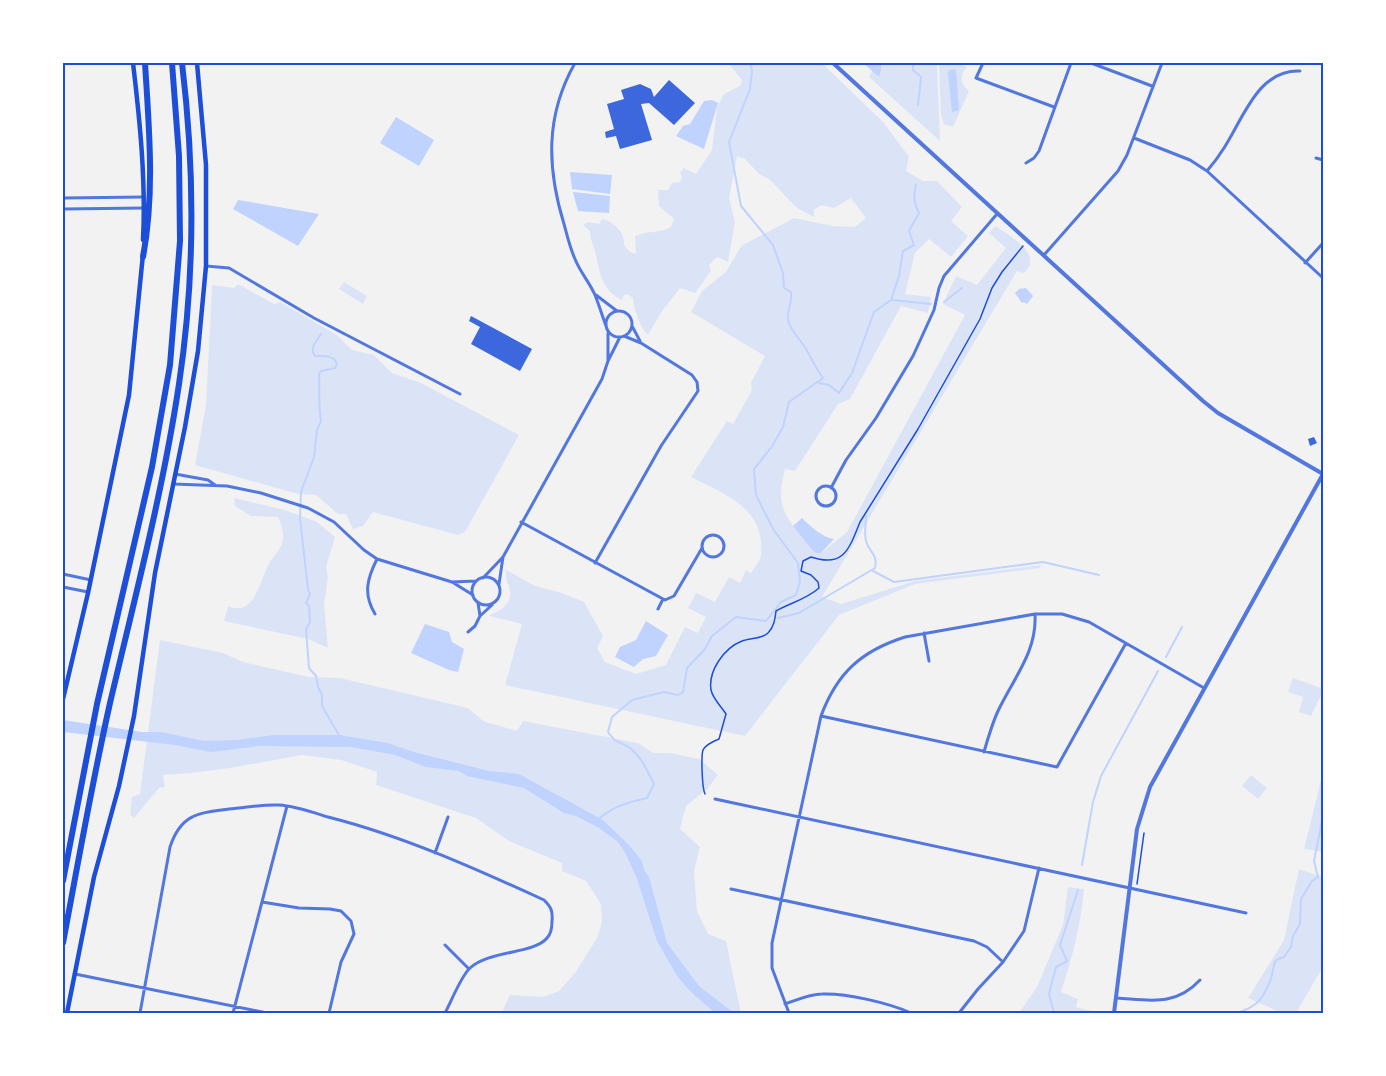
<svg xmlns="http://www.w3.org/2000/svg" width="1386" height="1076" viewBox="0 0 1386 1076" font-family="'DejaVu Sans',sans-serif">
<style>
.green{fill:#dbe4f7}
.water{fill:#bfd3fe}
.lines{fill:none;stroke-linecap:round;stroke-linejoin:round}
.stream{stroke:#bfd3fe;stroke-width:2}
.building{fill:#3d67dc}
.path{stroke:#1d4ed8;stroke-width:1.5}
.minor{stroke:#5277de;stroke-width:3}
.tertiary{stroke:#5277de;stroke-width:4}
.secondary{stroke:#1d4ed8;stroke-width:4.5}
.motorway{stroke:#1d4ed8;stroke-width:6}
.neatline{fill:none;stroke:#1d4ed8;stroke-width:2}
</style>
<rect width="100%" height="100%" fill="#f2f2f2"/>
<path class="green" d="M728,63H822L884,123L909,157L906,171L923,181H937L962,207L951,221L968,236L951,257L929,239L915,253L905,294L931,297L928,313L901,306L850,399L838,404L795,471L785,469C783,477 781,486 781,493C780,519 804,537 820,554L847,532L965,315L943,304L956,276L977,285L1006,248L989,233L995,226C1008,234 1045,255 1024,273L1017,271L822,597L841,604L915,581L1041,565L1040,568L915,584L839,615L745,736L505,685L522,624L489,616C494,612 501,611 505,606C517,594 504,583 506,570L535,586L562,593L584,602L603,636L597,648L605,662L636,674L666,665L685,627L698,633L706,617L688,608L696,593L715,602L729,577L740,583L746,570L751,573C754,568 759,562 761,556C762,552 761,547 761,542C758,505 720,492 691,477L727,421L733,424L752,390L751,383L765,356L691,312L702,291L726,272L741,246L794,218L833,226L855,227L866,218L851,198L834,208L821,205L814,210V217L797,208L769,179L759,174L745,159L737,156L729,198L735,222L728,262L717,257L709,265L711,271L695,293L680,288L662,311L648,335C640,328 634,309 633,298L627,294L624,295L622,300C602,290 600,274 596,255C594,246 590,240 590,231L583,225L588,222L600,224L601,220L604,219C615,224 625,232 624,245L630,252L636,254L635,236C650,230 658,234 671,227L674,219L659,206L658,190H668L672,183L680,182L682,178L680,172L684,168L696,174L712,150L717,107L724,94L740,86L742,80Z
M877,63H937L940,141L869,77Z
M939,63H957L967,67C959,75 960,84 969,91L953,127L944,124L941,115Z
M344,282L367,296L363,304L339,289Z
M238,284L274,304L280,302L337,335L352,350L374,355L392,373L421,383L519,435L465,532L458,535L373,512L363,526L353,529L346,514H338L316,495L298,494L195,465L206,405L212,285L234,288Z
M234,498L285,510L317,522L335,537L326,567L328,578L324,604L328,648L308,639L224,621L228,606C256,618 260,577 271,560C276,553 281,549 283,540C284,531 281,524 278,517L251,516L235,506Z
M160,640L223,653L243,662L309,677L340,678L468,708L483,721L517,731L523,721L638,743L653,753H670L699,759L718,775L707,789L686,806L680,829L700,847L694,871L697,911L708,934L726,941L741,1013H504L503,1010L510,995L543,997L559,991L575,973L597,938L602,922L601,904L586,881L562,871V863L509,841L476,818L376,785L377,772L341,760L302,755L230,768L192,773L163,775L165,787L159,788L134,818L130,815L132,797L140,794Z
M1293,678L1321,688V695L1311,716L1299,712L1303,697L1288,692Z
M1323,772V852L1304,849Z
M1251,775L1267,788L1258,799L1242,786Z
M1299,869L1323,877V967L1296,1013H1282L1248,998L1284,940Z
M1068,887L1084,889C1081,925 1072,958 1061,992L1078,999L1076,1007L1100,1013H1019L1037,987L1063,925Z"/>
<path class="water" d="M863,63H881V70L879,77Z
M956,69L959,110L952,112L948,73L949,70Z
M712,100L718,103L704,149L676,136L683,126L690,124L704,101Z
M396,117L434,140L419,166L380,143Z
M570,172L612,175L610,194L572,189Z
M573,192L610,196L609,213L578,211Z
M238,200L319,214L298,246L233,209Z
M1026,288L1033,296L1027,304L1024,302L1022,303L1015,293L1019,289Z
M802,518C811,527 822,537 834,539L820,554L814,552L793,526Z
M646,621L668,635L656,656L643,659L634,667L615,657L620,647L636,640Z
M425,624L449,632L452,642L464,649L458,672L449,670L411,653Z
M63,720L142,732H161L204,741L237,740L273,735H339L388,743L414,752L489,771L519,774L603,820L629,845L642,861L644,870L649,877L667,943L699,986L734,1013H715L690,991L677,976L657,941L637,879L626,854L618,842L599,828L576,816L564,813L524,788L467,776L459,771L426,767L395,755L351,747L259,746L211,752L175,745L63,732Z"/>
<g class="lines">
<path class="stream" d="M913,63V70L921,77L918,105
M892,300L931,304
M944,302L962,288
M321,334C316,342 309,348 315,356C324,356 334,355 337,364L335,368L321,371L319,374C320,390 318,405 321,421L317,430L314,457L301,492L300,519L308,589L310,594L306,603L309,606L310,622L306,629L309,668L316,676L318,687L322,695V706L340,737
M819,383L829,385L839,393L852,373L874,312L891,300L899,276L903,251L914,245L909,231L919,213C914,203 913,196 916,185
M873,571L894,582L1043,562L1099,575
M778,618L799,613L875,568C878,553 869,553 866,541C864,533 866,524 866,516
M1166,657L1182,627
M597,821C610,807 629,802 647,798L654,784C647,771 642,757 630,748C619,740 618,746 608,732L612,717L632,700L664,692L678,695L683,692L687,668L705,649L712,636L736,617L766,621L781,602L796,595L800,582L798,563L773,529L756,495L754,469L773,445L783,427L789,402L823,378C816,369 812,359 806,349C800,339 791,332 788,320C786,311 793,303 791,292L784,288L783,273L773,245L741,206L729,142L750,89L752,70L750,63
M1082,865L1093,802L1101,776L1158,671
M1054,1013L1049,994L1056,967L1067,961L1060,945L1078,890
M1237,1013C1255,1007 1261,1002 1269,984C1273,976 1272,968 1276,960L1284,957L1291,947L1293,936L1300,924L1301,899L1312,881L1318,877L1314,861L1323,816"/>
</g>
<path class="building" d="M669,80L695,103L674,125L649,103L641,104L652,140L620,149L616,136L606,138L605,132L614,129L607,104L624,99L621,90L640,84L651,89L654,97Z
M471,316L532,349L520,371L471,344L480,327L469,321Z
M1314,437L1317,443L1310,446L1308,439Z"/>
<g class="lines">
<path class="path" d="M705,794C702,788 701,756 703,750C706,744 714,741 719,739L726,714C721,706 713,699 711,690C708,671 724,648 742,641C750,638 762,639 768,633C774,627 775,619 776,611C790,603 807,599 819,588L818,582L811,575L801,571L803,561L811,557C844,568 849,549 860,522L918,429L980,319L992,288L1002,272L1023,246
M1137,884L1144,833"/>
<path class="minor" d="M575,63C545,116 547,168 564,224C567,235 570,248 575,259C580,272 590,283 595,295C599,305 602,315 606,326
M983,63L976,78L1054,107
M1091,63L1152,86
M1134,138L1190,160L1207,171L1323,278
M1316,158L1323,160
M1026,163L1034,158L1039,151L1071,63
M1207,171C1213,164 1219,156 1224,148C1243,119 1258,69 1300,71
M63,198L144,197
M63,209L145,208
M1044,255L1118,171L1127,155L1162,63
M1305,263L1323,243
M206,266L229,268L314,318L460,394
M596,295L617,311
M606 324a13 13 0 1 1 26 0a13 13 0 1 1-26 0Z
M632,326L640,341
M608,361V333
M175,474L208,480L215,485
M173,484L227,486L261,493L308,508L334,522L364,550L377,559L452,582L473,595
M816 496a10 10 0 1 1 20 0a10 10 0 1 1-20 0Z
M831,488L846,460L876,418L913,356L934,310L939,288L944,276L997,214
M521,522L665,600L674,596L702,548
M702 546a11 11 0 1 1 22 0a11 11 0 1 1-22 0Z
M595,563L661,446L698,391L697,382L692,375L641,343L624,336
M63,574L91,580
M472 591a14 14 0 1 1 28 0a14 14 0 1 1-28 0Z
M483,578L503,557L602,379L608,361L620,337
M452,582L476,581
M499,584L503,557
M63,587L88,592
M478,603L480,616
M658,609L663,599
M375,614C363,594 367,579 377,559
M468,632L475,626L480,616L492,605
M924,633L929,661
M821,716L1057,767L1126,643
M984,752C988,738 992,724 998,711C1013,679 1037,652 1035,615
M715,799L1246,913
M435,853L448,817
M731,889L974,941L987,947L1003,962
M262,902L299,908L330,909L341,911L351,921L354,934L341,962L329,1013
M445,945L469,969
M75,974L267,1013
M1117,998C1149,1000 1175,1007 1200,980
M785,1004C797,1000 809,994 822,994C846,993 889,1003 911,1013
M140,1013L170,847C181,814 198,813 229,809C245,808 263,804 279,805C295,806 312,812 328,817C403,836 474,868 544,900C551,907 553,911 552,921C552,926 551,934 547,938C534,954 490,950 470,968C461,976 451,1002 445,1013
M233,1013L287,806
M789,1013L772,968V943L821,716C837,673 861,651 905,637L1035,614H1062L1089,622L1204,688
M959,1013L978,989L1003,962L1024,931L1039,868"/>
<path class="tertiary" d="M833,63L1203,401L1218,413L1323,474
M1114,1013L1137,829L1150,787L1323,474"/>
<path class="secondary" d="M133,63C140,122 146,181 143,240
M63,699L88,593L129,395L143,254
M67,1013L94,877L119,786L134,716L155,573L185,427L198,351L206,266V165L197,63"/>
<path class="motorway" d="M143,257C155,193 149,128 145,63
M63,881L97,704L152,467L170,365L180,241L179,156L172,63
M63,943C78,863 92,783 110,703C135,597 163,491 179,384C195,278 195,170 182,63"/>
</g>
<rect width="1386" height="1076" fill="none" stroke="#ffffff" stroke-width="129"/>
<rect x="64" y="64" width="1258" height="948" class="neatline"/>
</svg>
